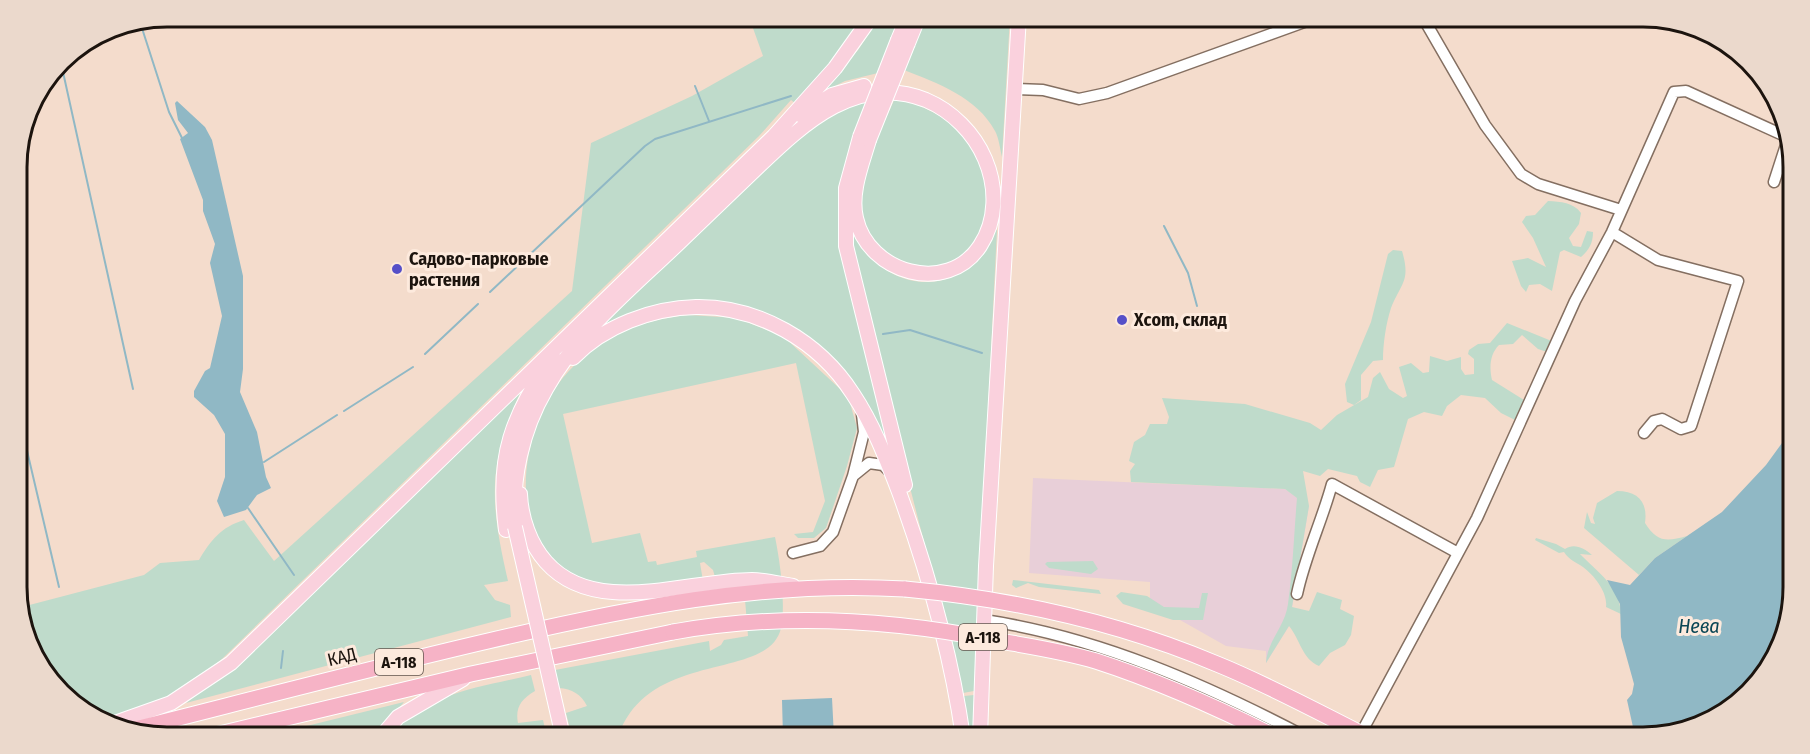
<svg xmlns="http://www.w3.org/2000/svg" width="1810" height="754" viewBox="0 0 1810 754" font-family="'Fira Sans Condensed',sans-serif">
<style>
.education{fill:#e8cfd8}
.green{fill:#bfdbcb}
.water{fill:#90b8c5}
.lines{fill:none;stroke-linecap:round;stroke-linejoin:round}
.stream{stroke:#90b8c5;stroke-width:2}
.minor-casing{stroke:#846f61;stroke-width:13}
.major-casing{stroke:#fff;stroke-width:16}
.highway-casing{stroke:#fff;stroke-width:17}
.minor{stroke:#fff;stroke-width:10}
.major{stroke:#fad1dd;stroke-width:14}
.highway{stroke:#f6b3c6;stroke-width:15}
.major-bridge-casing{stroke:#fff;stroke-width:16;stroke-linecap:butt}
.highway-bridge-casing{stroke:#fff;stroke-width:17;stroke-linecap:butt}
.major-bridge{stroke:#fad1dd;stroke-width:14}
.highway-bridge{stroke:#f6b3c6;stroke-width:15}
.poi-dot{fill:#5650c8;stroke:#fdeadd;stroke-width:2}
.labels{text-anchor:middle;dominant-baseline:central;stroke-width:6;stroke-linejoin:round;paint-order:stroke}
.shield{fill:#fdeadd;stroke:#60544c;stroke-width:1.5}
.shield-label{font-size:16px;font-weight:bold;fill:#1c140e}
.poi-label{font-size:18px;font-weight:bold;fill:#1c140e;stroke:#fdeadd;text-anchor:start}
.street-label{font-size:18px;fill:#1c140e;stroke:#fdeadd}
.water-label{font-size:20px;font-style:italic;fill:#0b4655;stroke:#fdeadd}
.rim{fill:none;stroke:#1c140e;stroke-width:3}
</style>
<rect width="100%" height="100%" fill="#f4dccc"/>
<path class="education" d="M1033,478L1285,489L1309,506L1289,626L1266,663V651L1226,646L1150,603V582L1029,573Z"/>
<path class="green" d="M749,17H864L839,53L795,103L791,100L759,136L222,659C177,695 157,706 101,720L48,679L18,608L144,575L160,563L199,560C211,540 221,527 244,520L274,561L572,291L591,143L692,96L763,56Z
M880,17H903L878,73L845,81L827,90L825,88L858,50Z
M925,17H1010L1002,157C1000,149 999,138 995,131C977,97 937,83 904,70Z
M895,98C933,108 965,125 981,164C999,207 985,258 935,266C911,270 894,263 879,246C870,237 862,228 861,215C855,176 880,133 895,98Z
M868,99L840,206L888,445L823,353L710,303L598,332L596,329L811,124Z
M1548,201C1561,202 1573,202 1581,213L1579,224L1569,238L1573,246L1581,247L1587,231L1593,232C1593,243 1589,250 1581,257L1564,250L1560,252L1552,291L1540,284L1529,285L1526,292L1521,286L1512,261L1528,258L1546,267L1533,238L1522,222L1526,216L1535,215Z
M852,227C880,297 968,303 995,229L997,230L974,691L963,693L898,441L852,242Z
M1393,250L1402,251C1411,281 1401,283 1391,308C1386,323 1383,344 1383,360L1373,361L1361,375V400L1354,405L1347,402L1345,384L1371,322L1388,254Z
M689,315L737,318L784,337L839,388L850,403L857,428L847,466L826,528L814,538H798L794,534L813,532L825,501L796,363L563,414L592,543L640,533L648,562L656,561L657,565L697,557L696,551L775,537C780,561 786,604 781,628C769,682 648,648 618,737H572L566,713L587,706C581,694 572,689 559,688L555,670L709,641L710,651L721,645L724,640L748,636L743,575L715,577L713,570L704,562L700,563L703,581C669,584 629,593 594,586C587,584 580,579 574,575C568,572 559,569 554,564C506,516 525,418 568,372C600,337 642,319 689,315Z
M1507,323L1554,342L1550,353L1538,349L1522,335L1513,344L1499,345C1490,354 1489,367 1492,380L1524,400L1515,420L1501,413L1485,398L1461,395L1447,406L1442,416L1424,412L1408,419L1394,467L1378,470L1370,487L1360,482L1357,476L1328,469L1320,476L1303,471L1309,506L1292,607L1309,611L1317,592L1342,600L1340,609L1354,616L1351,635L1345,645L1330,653L1319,666C1302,659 1300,639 1289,626L1266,663C1267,641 1285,627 1288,604C1293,569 1294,533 1297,498L1285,489L1131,482L1130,471L1135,464L1129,461L1134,442L1145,435L1150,424H1167L1169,417L1162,398L1245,404L1310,423L1321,430L1337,415L1368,397L1373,378L1380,372L1389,389L1403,398L1407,396L1399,367L1411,363L1423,373L1429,372L1430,356L1447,361L1461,357V369L1465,375L1474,374V359L1468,354L1469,350L1478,344L1490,343Z
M521,391C487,466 490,502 508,581L484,585L495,600L510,605L511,617L186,703L232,667Z
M1617,491C1638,491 1648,502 1645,523C1657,542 1666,542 1687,536L1655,558L1639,575L1584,528L1587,512L1591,523L1595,524L1593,518L1597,503Z
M1536,538L1556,544L1565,549C1574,543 1584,548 1592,555L1580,554C1597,572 1620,586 1621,614L1606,607C1608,593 1595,576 1583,567C1576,562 1569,560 1564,552L1559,553L1535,540Z
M1093,561L1098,569L1091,574L1049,568L1045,564L1047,562Z
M1013,580L1099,590L1101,594L1039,587L1028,583L1016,588L1012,585Z
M1121,592L1147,596L1164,607L1199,608L1202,593H1208L1203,620H1173L1123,604L1116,596Z
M531,675L535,691C521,699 515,708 518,723L543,720L547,737H387C425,693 477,688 531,675Z
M974,695V737H969L964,696Z
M404,702L374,737H268L270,735Z"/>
<path class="water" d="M177,101L205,127L212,140L243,276V369L240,392L257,432L266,477L271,488L257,495L246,510L224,517L217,501L225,477V434L214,415L194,397V391L205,371L210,368L222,316L210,263L215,244L203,211V200L180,139L188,133L178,120L175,103Z
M1793,428V587L1782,644L1734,707L1652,737H1629L1633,727L1627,700L1632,694L1634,684L1621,637L1620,604L1607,580L1630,585L1655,558L1722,512L1766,465Z
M832,698L834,737H783L782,700Z"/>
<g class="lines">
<path class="stream" d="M140,22L169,112L182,138
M61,63L133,389
M695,86L709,121
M1164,226L1188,273L1197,306
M490,292L645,146L655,139L791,96
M883,334L910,330L982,353
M425,354L478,304
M17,408L59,587
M344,411L413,367
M264,462L337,415
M248,508L294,575
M281,668L283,651"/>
<g class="minor-casing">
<path id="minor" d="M1422,16L1485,125L1521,174L1538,184L1621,210
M1016,89L1043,90L1079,99L1107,93L1321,16
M1612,232L1658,260L1738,281L1691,426L1681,429L1662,419L1654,421L1644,433
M853,476L869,463L883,465L891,473
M793,553L820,546L833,532L853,476L864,432L862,414
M1297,594C1305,556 1322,521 1332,484L1458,553
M984,620C1098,637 1205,684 1306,737
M1359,737L1477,518L1575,301L1612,232L1674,92L1686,91L1785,136L1787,142L1774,182"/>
</g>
<g class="major-casing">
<path id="major" d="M898,40L908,16
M908,43L919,16
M800,115L832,95L864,86
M860,137L846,188V246L905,485
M573,358C604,326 652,308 696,307C758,306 819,341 853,394C873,424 886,458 899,492C928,572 951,653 963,737
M520,494C521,518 530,544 546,562C596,618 687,580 752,580C766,580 780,584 793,586
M515,527C511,480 522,430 546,389C579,329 637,284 686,236C710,213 735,189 759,166C805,122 858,73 926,100C952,111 974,133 985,159C997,187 997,220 980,246C947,296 868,273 856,218C850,193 862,164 869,140
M506,530C496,455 512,417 553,356
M109,725L171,703L231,663L774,136L835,68L872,16
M381,737L398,717L463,679
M980,737L986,566L1019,16"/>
</g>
<g class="highway-casing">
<path id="highway" d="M131,730C250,700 368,669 488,641C625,609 763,580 905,589
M207,737L471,674L673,632"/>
</g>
<use href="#minor" class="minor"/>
<use href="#major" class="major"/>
<use href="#highway" class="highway"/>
<g class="major-bridge-casing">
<path id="major-bridge" d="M860,137L898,40
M869,140L908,43
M515,527L563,737"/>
</g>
<g class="highway-bridge-casing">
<path id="highway-bridge" d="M905,589C1012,599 1118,622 1217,664C1269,685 1318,712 1368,737
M673,632C779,613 889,619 994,640C1028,646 1063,651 1096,661C1158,681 1218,708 1276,737"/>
</g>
<use href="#major-bridge" class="major-bridge"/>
<use href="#highway-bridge" class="highway-bridge"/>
</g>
<g class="poi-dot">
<circle cx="397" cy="269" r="6"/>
<circle cx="1122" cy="320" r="6"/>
</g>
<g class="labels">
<g class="shield">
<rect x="959" y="624" width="48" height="26" rx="4.5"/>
<rect x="375" y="649" width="48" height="26" rx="4.5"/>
</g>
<g class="shield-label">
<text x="983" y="637">А-118</text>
<text x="399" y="662">А-118</text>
</g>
<g class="poi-label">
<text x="409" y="259">Садово-парковые<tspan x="409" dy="21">растения</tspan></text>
<text x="1134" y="320">Xсom, склад</text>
</g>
<g class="street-label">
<text transform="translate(342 657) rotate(-14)">КАД</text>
</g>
<g class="water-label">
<text x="1699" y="626">Нева</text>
</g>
</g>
<path d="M0 0H1810V754H0ZM167 27H1643A140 140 0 0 1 1783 167V587A140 140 0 0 1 1643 727H167A140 140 0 0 1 27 587V167A140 140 0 0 1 167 27Z" fill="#ebd9cc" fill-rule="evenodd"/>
<path class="rim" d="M167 27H1643A140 140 0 0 1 1783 167V587A140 140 0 0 1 1643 727H167A140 140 0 0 1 27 587V167A140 140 0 0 1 167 27Z"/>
</svg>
